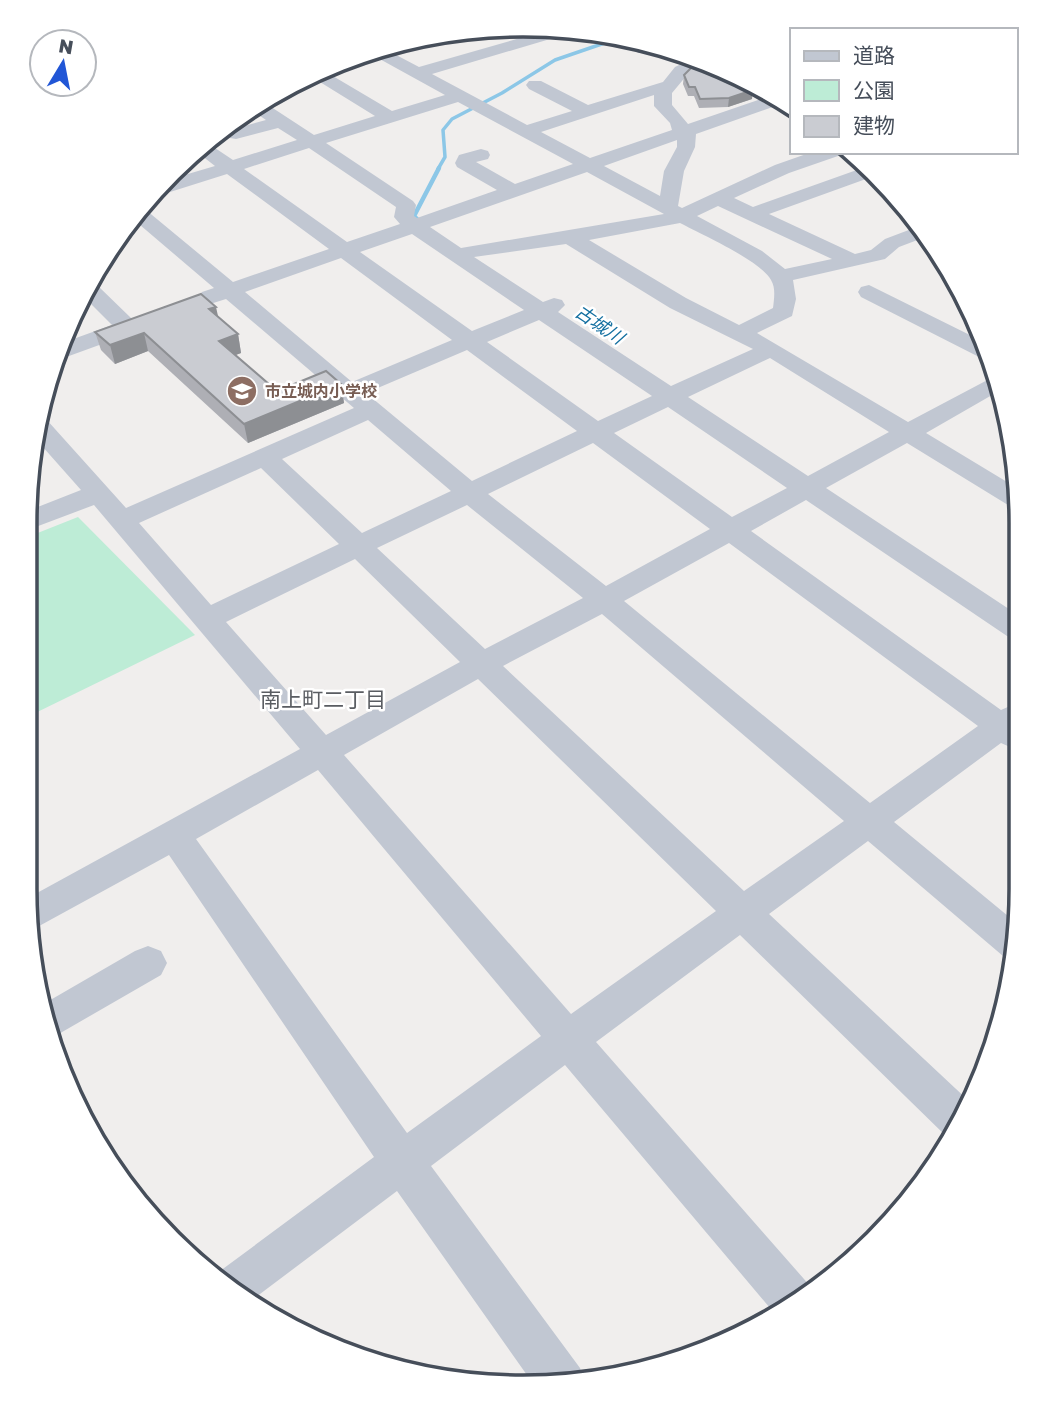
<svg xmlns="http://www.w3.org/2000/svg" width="1046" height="1412" viewBox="0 0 1046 1412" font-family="'Golos Text','Noto Sans JP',sans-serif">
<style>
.green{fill:#bdecd6}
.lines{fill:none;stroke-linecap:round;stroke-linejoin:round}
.stream-far1{stroke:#8cc7e7;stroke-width:3.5}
.stream{stroke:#8cc7e7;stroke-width:4.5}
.minor{fill:#c1c7d2;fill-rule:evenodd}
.wall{fill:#aeafb5}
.shaded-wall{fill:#8d8f93}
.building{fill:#caccd2;stroke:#8d8f93;stroke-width:2}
.labels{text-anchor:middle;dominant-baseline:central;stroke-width:5;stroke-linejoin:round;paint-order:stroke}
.far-education-label{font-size:16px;font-weight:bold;fill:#785e54;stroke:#fff;text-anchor:start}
.far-water-label{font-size:18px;font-style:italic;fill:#136fa0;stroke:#fff}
.neighbourhood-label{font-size:21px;fill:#5a5d62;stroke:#fff}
.rim{fill:none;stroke:#464e5a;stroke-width:3.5}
</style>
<rect width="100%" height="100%" fill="#f0eeed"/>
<path class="green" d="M78,517L195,635L25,718V538Z"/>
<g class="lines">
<path class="stream-far1" d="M438,169L445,157L443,130L452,119L502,93L555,60L622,37"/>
<path class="stream" d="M417,219L414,216L439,168"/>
<path class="minor" d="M555,28H579L577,31L432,74L527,125L572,111L529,89L526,85L529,81H541L588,105L663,82L675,67L696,57L709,62L687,75L672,93V105L688,124L776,94L787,102L696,134L695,147L684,171L678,206L682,208L775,165L812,152H840L838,156L789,173L734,198L753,207L868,166L877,175L769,214L855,254L871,250L885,239L922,225L928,236L899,247L885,259L793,280L796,299L792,316L757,333L908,422L995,376L999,391L926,433L1017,488L1018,507L1008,505L907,443L826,488L1018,615V639L1007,636L806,500L751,531L1001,710L1019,702V751L1001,743L894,822L1020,926L1013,960L1003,956L868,841L769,914L971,1103L954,1140L947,1137L740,935L596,1042L811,1287L813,1292L775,1314L565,1065L431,1166L580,1368L584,1380L556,1386L534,1385L397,1191L252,1300L216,1274L374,1157L169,855L30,931L26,899L300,749L94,505L25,531V512L81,490L34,437L38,417L46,419L126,508L354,408L226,299L210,304L202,302L199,297L202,292L214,288L133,219L143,209L146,210L233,282L329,249L227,174L170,192L158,193L171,179L215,166L197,152L206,142L233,160L297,140L278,128L236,139L230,138L227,134L230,130L266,120L250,109L262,101L314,135L375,116L307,74L321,69L392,111L445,95L367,52L381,47L419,67ZM654,95V106L670,123L672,130L590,158L541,132ZM458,102L573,164L515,184L476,162L488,159L490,155L488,151L481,149L459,155L455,163L457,167L497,190L417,218L414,216L416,205L413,201L326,143ZM677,140V147L664,171L660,196L604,166ZM309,148L396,207L394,217L400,224L347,242L244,169ZM587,172L664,214L461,248L430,227ZM718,206L832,259L785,269L762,251L697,216ZM680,223C701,234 761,261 771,280C776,288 774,299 773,308L739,325L686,298L589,240ZM412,234L524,310L472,331L360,252ZM566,244L670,308L753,349L671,386L558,312L565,305L562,300L554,298L543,302L474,257ZM341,258L452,340L352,382L245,292ZM539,320L652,396L598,421L487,342ZM467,350L577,431L472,481L366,393ZM770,358L889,432L808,476L688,397ZM668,407L787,488L732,517L614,433ZM368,420L451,491L362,533L282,459ZM593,443L710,529L606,586L488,494ZM261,468L339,544L211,605L139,523ZM467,505L583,598L485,649L377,548ZM729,543L978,726L870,803L624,601ZM355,559L460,662L326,735L226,622ZM602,614L844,821L744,891L503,666ZM478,679L716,911L571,1014L344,755ZM318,770L541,1036L407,1133L196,839Z
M648,43L664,47L650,53H638L636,50Z
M91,284L97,285L131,318H146L149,323L146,328L69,356L58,357L65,342L112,325L85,298Z
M869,285L986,343L991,360L981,358L861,297L858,292L861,287Z
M148,946L161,951L167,963L161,975L50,1039L42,1018L40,1006L135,951Z"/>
</g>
<path class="wall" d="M684,75L752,99L728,107L699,108L694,96H688L683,84Z
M218,317L238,334L241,353L235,355L277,391L341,384L344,403L248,443L148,351L115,364L101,350L95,332Z"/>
<path class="shaded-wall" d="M753,90L752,99L728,107L729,98Z
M216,307L220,325L209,309Z
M144,333L148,351L115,364L110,345Z
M238,334L241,353L223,360L219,341Z
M341,384L344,403L248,443L244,424Z"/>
<path class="building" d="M715,65L748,81L753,90L729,98L700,99L695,87H689L684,75L693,66Z
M201,294L216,307L209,309L238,334L219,341L277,391L326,371L341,384L244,424L144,333L110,345L95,332Z"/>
<defs>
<g id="school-disc" transform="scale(1.575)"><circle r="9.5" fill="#8d6e63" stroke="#fff"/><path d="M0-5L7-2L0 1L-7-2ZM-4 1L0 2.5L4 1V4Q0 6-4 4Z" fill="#fff"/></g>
</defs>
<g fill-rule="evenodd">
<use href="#school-disc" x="242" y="391"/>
</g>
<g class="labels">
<g class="far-education-label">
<text x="265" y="391">市立城内小学校</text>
</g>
<g class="far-water-label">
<text transform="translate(600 324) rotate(34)">古城川</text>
</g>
<g class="neighbourhood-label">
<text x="323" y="699">南上町二丁目</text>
</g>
</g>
<path d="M0 0H1046V1412H0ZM523 37H523A486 486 0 0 1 1009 523V889A486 486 0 0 1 523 1375H523A486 486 0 0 1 37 889V523A486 486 0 0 1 523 37Z" fill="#fff" fill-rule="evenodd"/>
<path class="rim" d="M523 37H523A486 486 0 0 1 1009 523V889A486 486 0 0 1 523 1375H523A486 486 0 0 1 37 889V523A486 486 0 0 1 523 37Z"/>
<rect x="790" y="28" width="228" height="126" fill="#ffffff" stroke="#b5b8bd" stroke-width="2"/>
<rect x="804" y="51" width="35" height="10" fill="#c1c7d2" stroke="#b5b8bd" stroke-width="2"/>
<text x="853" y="63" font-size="21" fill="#464e5a">道路</text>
<rect x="804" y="80" width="35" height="21" fill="#bdecd6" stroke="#b5b8bd" stroke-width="2"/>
<text x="853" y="98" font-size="21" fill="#464e5a">公園</text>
<rect x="804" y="116" width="35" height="21" fill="#caccd2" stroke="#b5b8bd" stroke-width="2"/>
<text x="853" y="133" font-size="21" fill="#464e5a">建物</text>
<g transform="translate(63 63) rotate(10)"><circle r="33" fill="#ffffff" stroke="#b5b8bd" stroke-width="2"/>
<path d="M0-5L12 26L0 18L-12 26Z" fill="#2156d6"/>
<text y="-10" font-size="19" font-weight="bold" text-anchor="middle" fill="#464e5a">N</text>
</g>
</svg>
